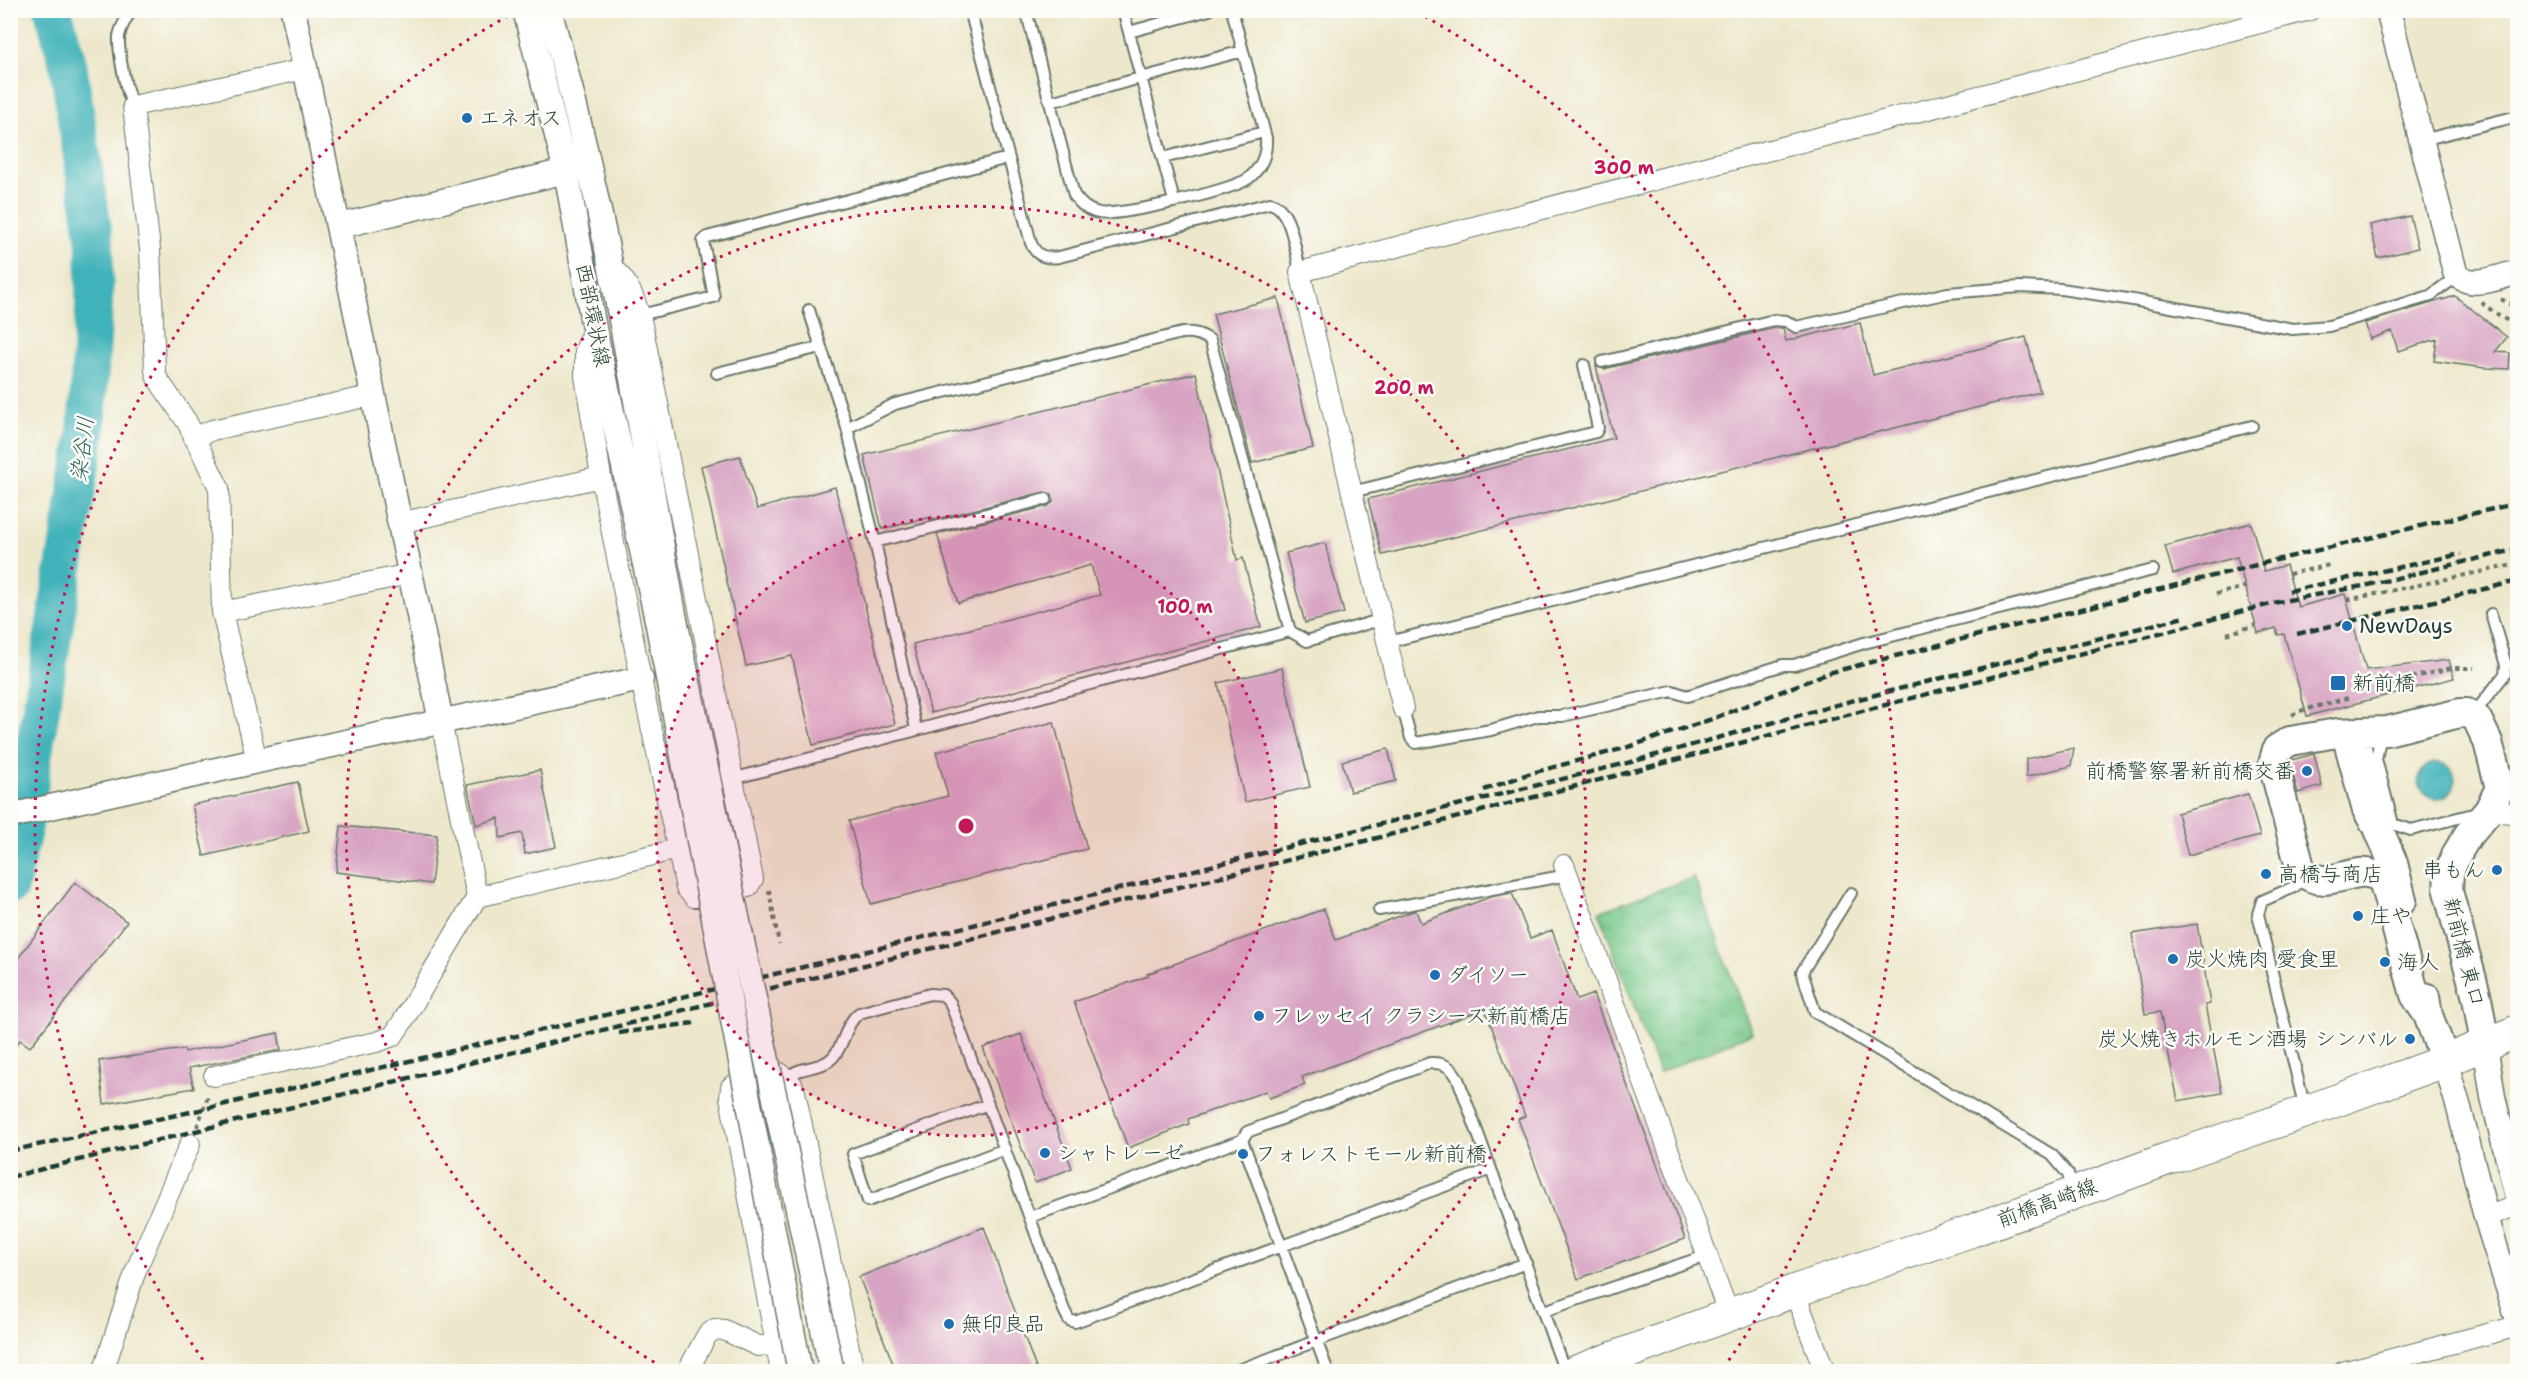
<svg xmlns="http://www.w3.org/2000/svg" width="2528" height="1382" viewBox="0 0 2528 1382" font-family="'Shantell Sans','Klee One',sans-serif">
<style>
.park{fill:url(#park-tufts);stroke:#4a825e;stroke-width:1.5}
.water{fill:#41b2b9;stroke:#307876;stroke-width:1.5}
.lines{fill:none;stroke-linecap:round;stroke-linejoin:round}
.river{stroke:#41b2b9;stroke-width:38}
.building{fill:#d8a4c3}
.service-casing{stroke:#677869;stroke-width:14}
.minor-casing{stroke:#677869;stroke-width:22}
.tertiary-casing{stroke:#677869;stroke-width:27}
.secondary-casing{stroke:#677869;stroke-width:32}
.primary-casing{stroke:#677869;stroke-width:34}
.path{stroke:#677869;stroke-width:4;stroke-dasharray:4.5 4.5;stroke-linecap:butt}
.service{stroke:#fff;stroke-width:10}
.minor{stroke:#fff;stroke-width:20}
.tertiary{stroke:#fff;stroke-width:24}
.secondary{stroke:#fff;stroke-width:28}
.primary{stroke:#fff;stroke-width:32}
.rail{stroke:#1f3d34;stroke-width:4.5;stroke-dasharray:9 4.5;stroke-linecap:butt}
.tertiary-bridge-casing{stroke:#677869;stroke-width:27;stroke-linecap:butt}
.tertiary-bridge{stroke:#fff;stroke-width:24}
.ring{fill:none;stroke:#c2185b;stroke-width:3;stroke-dasharray:3 6}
.poi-dot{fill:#1f6fb2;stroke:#fdfcf7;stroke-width:2}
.labels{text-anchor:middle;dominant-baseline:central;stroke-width:5;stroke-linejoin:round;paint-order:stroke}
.poi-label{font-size:21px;fill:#1f3d34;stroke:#fdfcf7;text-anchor:start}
.street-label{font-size:21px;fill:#1f3d34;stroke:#fdfcf7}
.water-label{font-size:22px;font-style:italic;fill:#29605c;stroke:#fdfcf7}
.centre{fill:#c2185b;stroke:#fdfcf7;stroke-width:3}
.ring-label{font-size:18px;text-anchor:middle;font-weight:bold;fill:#c2185b;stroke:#fdfcf7;stroke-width:5;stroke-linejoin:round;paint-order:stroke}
</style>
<defs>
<pattern id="park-tufts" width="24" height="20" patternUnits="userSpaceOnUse" patternTransform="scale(1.5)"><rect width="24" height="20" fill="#76c788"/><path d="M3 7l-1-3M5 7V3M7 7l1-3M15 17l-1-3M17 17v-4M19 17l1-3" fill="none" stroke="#60a370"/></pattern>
</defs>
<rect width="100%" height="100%" fill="#fdfcf7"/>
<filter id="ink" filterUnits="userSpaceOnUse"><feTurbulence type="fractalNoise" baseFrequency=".0167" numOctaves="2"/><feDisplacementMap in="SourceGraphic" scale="12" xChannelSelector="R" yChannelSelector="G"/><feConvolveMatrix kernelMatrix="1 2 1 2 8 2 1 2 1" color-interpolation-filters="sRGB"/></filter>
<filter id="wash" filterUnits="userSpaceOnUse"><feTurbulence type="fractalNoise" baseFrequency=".008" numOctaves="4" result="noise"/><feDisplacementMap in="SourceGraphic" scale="24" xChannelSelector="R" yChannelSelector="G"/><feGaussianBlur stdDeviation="1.35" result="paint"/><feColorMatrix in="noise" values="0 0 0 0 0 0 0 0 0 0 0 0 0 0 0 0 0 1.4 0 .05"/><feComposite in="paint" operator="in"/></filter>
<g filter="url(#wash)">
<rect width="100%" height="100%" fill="#ede7cb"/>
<path class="park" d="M1694,877L1752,1033L1659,1073L1599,912Z"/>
<path class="water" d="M2419 781a18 18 0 1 1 36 0a18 18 0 1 1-36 0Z"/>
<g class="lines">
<path class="river" d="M10,886L24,826L33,758L86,434L94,306L95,243L68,64L53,10"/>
</g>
<g id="blocks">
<path class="building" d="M2410,216L2418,248L2378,258L2370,225Z
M2455,296L2507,337L2495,352L2510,353L2509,369L2485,368L2434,361L2437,339L2398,351L2392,331L2370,339L2365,323Z
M1278,298L1313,448L1252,463L1213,314Z
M1860,323L1873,375L2026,337L2040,392L1382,555L1368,499L1614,438L1596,366L1604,369L1775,328H1783L1786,341Z
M1196,373L1237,560L1243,558L1261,627L931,713L913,644L1100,595L1091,565L958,603L937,534L1048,506L1053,502L1052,494L1044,492L933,520L932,517L882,529L864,455Z
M740,456L757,509L835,487L895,724L813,745L792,656L746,666L701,466Z
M2251,523L2264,571L2286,565L2298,607L2345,594L2366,670L2449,660L2454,678L2307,716L2284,634L2278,635L2276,628L2258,633L2237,557L2173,574L2165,546Z
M1325,543L1344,613L1305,623L1286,553Z
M1282,668L1310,787L1245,802L1218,683Z
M1054,722L1087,849L871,904L849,821L948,796L936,752Z
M2074,748L2071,766L2026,777V759Z
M1388,749L1396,781L1350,792L1342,761Z
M2314,754L2322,786L2298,793L2290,764L2291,760Z
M540,770L556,847L525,854L522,833L500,838L499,818L476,825L467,785Z
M298,782L309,831L204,856L192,805Z
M2248,794L2260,836L2188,855L2177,813Z
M341,826L437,835L431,884L336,872Z
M75,882L127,922L30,1047L20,1040L10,1052V969Z
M1512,893L1530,938L1552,930L1577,1000L1593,994L1685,1239L1578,1279L1518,1119L1525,1116L1485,1009L1302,1077L1305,1085L1269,1098L1266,1091L1188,1119L1189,1124L1128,1148L1074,1002L1148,976L1147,974L1324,909L1336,940L1413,911H1416L1421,923L1490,897Z
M2197,924L2210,1004L2205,1005L2222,1093L2178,1101L2160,1012L2145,1014L2132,934Z
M278,1033L281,1050L189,1068L194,1088L104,1104L99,1061L184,1049L185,1052Z
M1021,1034L1072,1168L1035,1183L983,1048Z
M984,1227L1037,1371H896L859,1277Z"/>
</g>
</g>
<g filter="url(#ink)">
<use href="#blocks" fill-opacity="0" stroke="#677869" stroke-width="1.5"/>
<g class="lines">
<g class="service-casing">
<path id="service" d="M132,10C126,18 121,27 119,36C118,52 126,93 133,106
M970,10L1031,243C1036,256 1046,259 1059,257L1270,203C1291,207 1296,253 1300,272
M1026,10L1074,195C1080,204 1087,211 1099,213C1118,217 1235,190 1249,178C1262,167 1267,154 1266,138L1232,10
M1123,10L1174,201
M1129,32L1209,10
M1050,102L1243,51
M2422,140L2518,116
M1163,158L1264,132
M809,310L847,428L875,542L916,729
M640,315L714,297L703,241L707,237L1008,158
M1602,362L1774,320L1786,321L1796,327L1948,293L2020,287L2061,289L2127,299L2293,329L2329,326L2430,296L2452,280H2462
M717,373L820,347
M847,428L895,404L1182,333C1194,332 1200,334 1210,340L1290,631L1307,641L1383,619
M1352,492L1596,432L1598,428L1584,365
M875,542L1046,499
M1388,642L2252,426
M1403,709L1411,738L1416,743L1491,730L1538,716H1562L1672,691L1687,696L1783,665H1794L1864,643L2153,570
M2473,715L2505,674L2506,665L2491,614
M2385,734L2379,744L2376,759L2393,824L2411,830L2477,813
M2337,735L2358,812L2366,826
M732,779L1290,631
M2305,875L2294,887L2262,901L2258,914L2305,1109
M1851,893L1802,972L1815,1012L2052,1155L2068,1174L2072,1191
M1379,910L1568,875
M787,1078C799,1065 822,1070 833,1057C845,1044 845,1024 859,1013L930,994L943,995L950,1002L1064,1310L1069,1320L1075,1322L1491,1169
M988,1104L853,1154L868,1201L1005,1149
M1030,1217L1242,1140
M1544,1311L1708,1255
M1233,1372L1526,1263
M1328,1372L1242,1140L1247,1132L1430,1063C1444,1062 1452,1067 1458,1079L1565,1372"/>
</g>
<g class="minor-casing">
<path id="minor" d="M594,328L585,351V376L601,477L641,679L686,888L694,897H700L748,887L753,879L643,329C638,307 630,279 610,267
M194,438L212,430L375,395
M399,523L601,477
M222,612L410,574
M1403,709L1300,272L2310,10
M257,761L222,612L219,488L187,422L157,378L155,370L150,249L133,106L305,69
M2489,810L2518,814
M1564,865L1729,1315
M477,897L678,849
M214,1076L377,1042L393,1036L403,1021L477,897L441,721
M2486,1217L2518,1205
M1794,1291L1825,1372
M103,1372L136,1270L190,1144
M687,1372L707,1335L715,1329L724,1330L758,1346L776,1344
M781,1372L730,1097L731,1087C746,1077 762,1075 780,1073L792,1084L795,1092L854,1372
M2343,1372L2518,1326"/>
</g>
<g class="tertiary-casing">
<path id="tertiary" d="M293,10L441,721
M525,10L566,171L594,328L657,620
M549,10C607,210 638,416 675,620
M2388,10L2455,272C2469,291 2499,277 2518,272
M340,226L582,167
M10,816L257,761L641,679
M2485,1044L2493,1097L2518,1201
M2445,1061L2459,1108L2486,1217L2518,1320"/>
</g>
<g class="secondary-casing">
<path id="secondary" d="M2353,732L2374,818L2393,863L2402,900
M2425,997L2428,1015L2445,1061
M2428,1015L2415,995L2383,880C2355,858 2331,896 2301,871L2273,764L2277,749L2290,741L2337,733L2387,731L2460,713H2467L2477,719L2488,742L2500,788L2489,810L2468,835L2456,855L2449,873L2448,891L2477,998L2485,1044"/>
</g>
<g class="primary-casing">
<path id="primary" d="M1575,1372L1794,1291L1971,1231L2170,1158L2305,1112L2445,1061L2518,1031"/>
</g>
<path class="path" d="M2501,299L2518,309
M2482,302L2484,305L2518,328
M2289,574L2330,565
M2216,594L2245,587
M2347,600L2518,564
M2227,634L2256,625
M2385,684L2451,668H2474
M2292,715L2300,711L2348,698
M769,890L779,944
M197,1127L209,1094"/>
<use href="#service" class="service"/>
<use href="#minor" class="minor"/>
<use href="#tertiary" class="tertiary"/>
<use href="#secondary" class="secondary"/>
<use href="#primary" class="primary"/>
<path class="rail" d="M2289,591L2461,554
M2297,634L2518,581
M1484,790L1528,774L1625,748L1712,719L1828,673L2276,560L2518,503
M619,1033L694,1023
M10,1151L204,1109L670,1000L1631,762L1847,702L2184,617
M10,1177L1401,832L2278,602L2368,585L2518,549"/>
<g class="tertiary-bridge-casing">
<path id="tertiary-bridge" d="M657,620L800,1372
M675,620L832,1372"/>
</g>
<use href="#tertiary-bridge" class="tertiary-bridge"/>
</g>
</g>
<circle cx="966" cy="826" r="310" fill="#c2185b" fill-opacity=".12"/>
<g class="ring">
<circle cx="966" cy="826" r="310"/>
<path d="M670 1371A620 620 0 1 1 1262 1371"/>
<path d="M208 1367A931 931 0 0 1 515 12M1417 12A931 931 0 0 1 1724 1367"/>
</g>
<g class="poi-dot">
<circle cx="467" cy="118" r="6"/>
<circle cx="2347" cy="626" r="6"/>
<rect x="2330" y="675" width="16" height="16" rx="3"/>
<circle cx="2307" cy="771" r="6"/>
<circle cx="2497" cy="870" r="6"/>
<circle cx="2266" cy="874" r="6"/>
<circle cx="2358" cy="916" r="6"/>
<circle cx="2173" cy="959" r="6"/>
<circle cx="2385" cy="962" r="6"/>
<circle cx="1435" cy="975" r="6"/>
<circle cx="1259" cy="1016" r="6"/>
<circle cx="2410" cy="1039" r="6"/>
<circle cx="1045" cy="1153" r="6"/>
<circle cx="1243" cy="1154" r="6"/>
<circle cx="949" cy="1324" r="6"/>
</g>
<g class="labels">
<g class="poi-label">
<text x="479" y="118">エネオス</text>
<text x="2359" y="626">NewDays</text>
<text x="2352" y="683">新前橋</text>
<text x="2295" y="771" text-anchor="end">前橋警察署新前橋交番</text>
<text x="2485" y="870" text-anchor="end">串もん</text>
<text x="2278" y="874">高橋与商店</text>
<text x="2370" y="916">庄や</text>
<text x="2185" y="959">炭火焼肉 愛食里</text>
<text x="2397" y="962">海人</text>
<text x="1447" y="975">ダイソー</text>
<text x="1271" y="1016">フレッセイ クラシーズ新前橋店</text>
<text x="2398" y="1039" text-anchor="end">炭火焼きホルモン酒場 シンバル</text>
<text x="1057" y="1153">シャトレーゼ</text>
<text x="1255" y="1154">フォレストモール新前橋</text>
<text x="961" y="1324">無印良品</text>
</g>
<g class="street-label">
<text transform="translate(593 315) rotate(79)">西部環状線</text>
<text transform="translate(2464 952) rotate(76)">新前橋 東口</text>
<text transform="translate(2047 1203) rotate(-20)">前橋高崎線</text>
</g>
<g class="water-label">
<text transform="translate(82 449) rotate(-83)">染谷川</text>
</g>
</g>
<circle cx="966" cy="826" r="9" class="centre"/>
<g class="ring-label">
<text x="1624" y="174">300 m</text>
<text x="1404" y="394">200 m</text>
<text x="1185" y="613">100 m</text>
</g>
<rect width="2528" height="1382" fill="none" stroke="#fdfcf7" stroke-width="36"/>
</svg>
